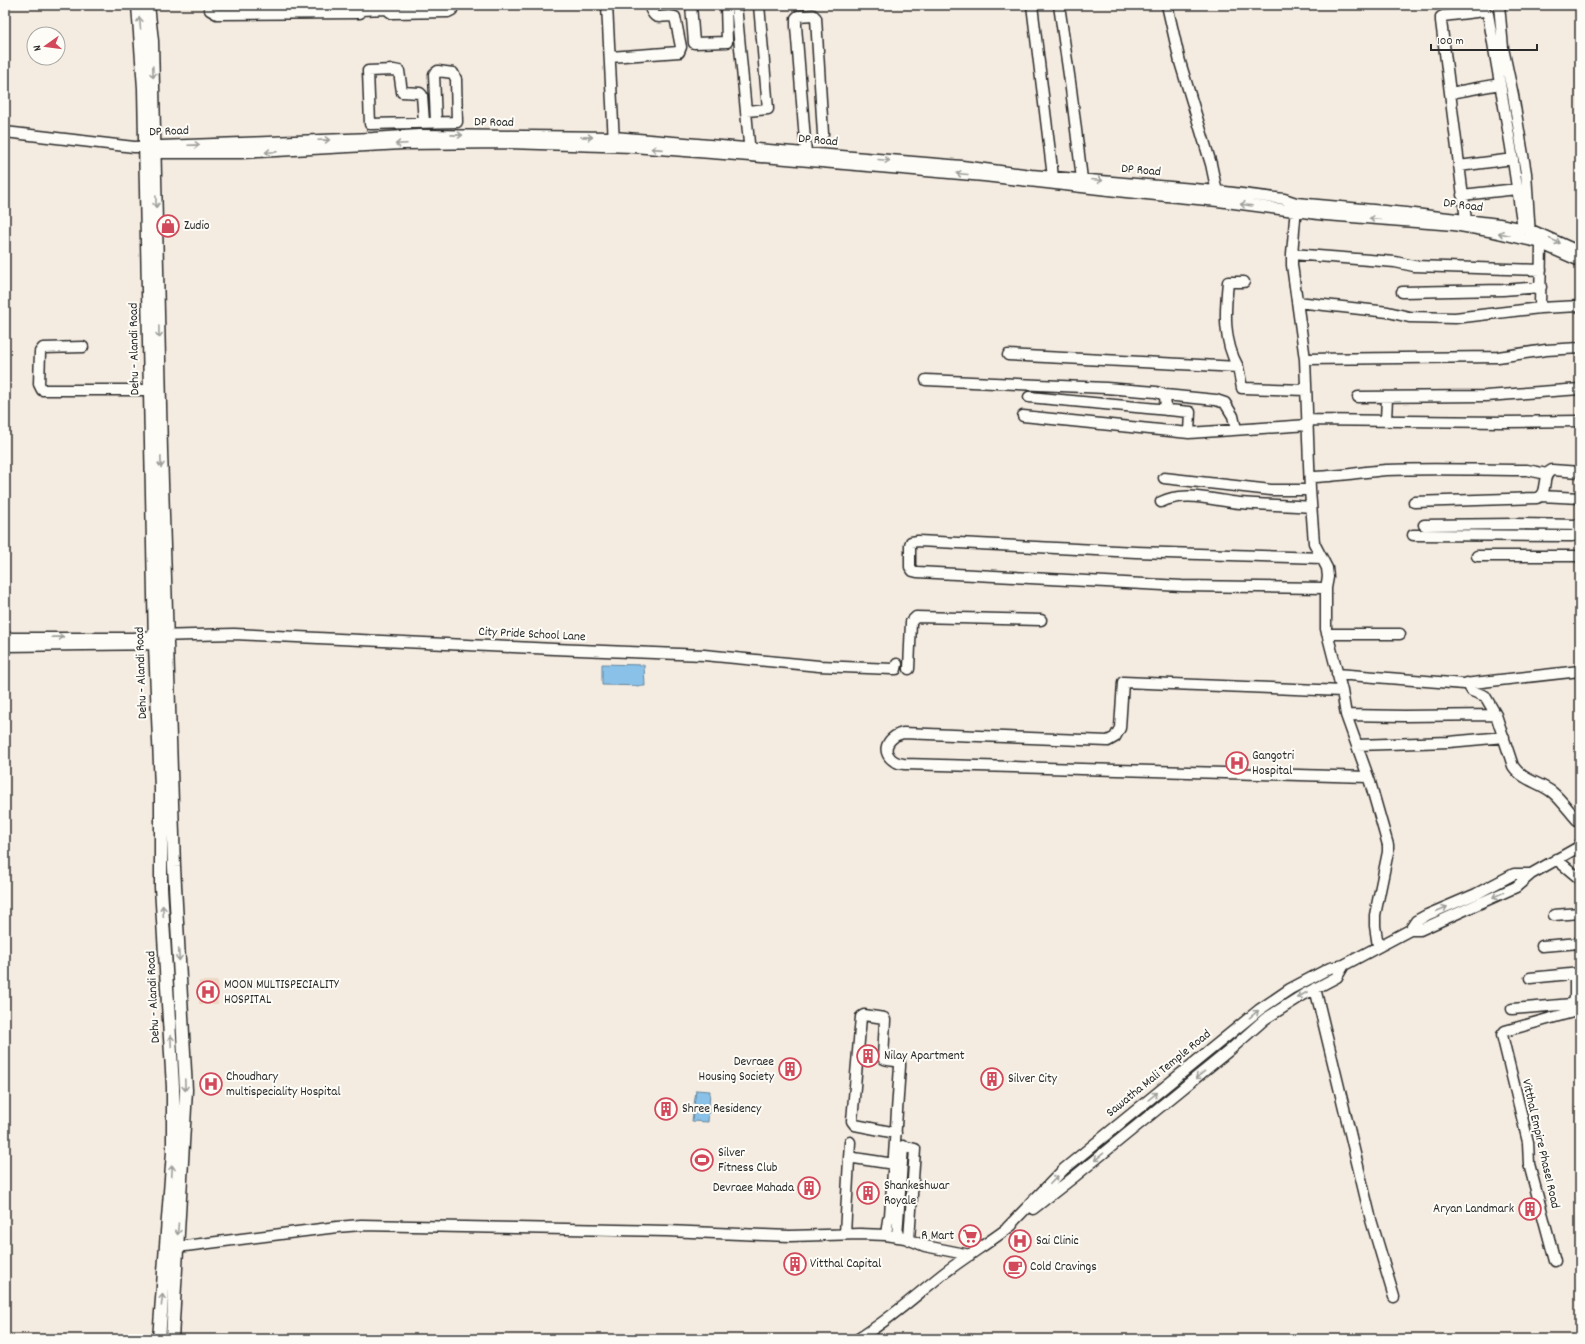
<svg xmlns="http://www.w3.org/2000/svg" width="1585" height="1344" viewBox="0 0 1585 1344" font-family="Dekko,sans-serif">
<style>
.built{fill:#ecd9c6}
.water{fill:#89c1e8;stroke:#63859c}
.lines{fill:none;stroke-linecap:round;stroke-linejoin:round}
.minor-casing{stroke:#2b2b2b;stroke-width:13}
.major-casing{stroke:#2b2b2b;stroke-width:15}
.minor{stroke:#fdfcf7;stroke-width:10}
.major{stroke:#fdfcf7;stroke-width:12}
.oneway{stroke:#9e9e9b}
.labels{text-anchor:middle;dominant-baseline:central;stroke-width:4;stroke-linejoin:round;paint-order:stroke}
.street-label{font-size:13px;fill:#2b2b2b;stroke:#fdfcf7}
.poi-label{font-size:13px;fill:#2b2b2b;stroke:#fdfcf7;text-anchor:start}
</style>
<rect width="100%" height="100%" fill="#f5ece1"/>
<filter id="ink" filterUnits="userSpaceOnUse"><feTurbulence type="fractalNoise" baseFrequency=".025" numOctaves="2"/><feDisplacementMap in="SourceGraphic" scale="8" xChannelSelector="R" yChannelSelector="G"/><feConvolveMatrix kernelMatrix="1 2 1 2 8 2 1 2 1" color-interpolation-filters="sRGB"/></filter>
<g filter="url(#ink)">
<path class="built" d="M199,981H218V1004H199Z"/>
<path class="water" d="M602,664L644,665L645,686L602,685Z
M696,1090L710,1091L708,1122L692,1121Z"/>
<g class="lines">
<g class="minor-casing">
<path id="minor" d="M209,5L210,10L217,14L360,13V5
M388,5L389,11L392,13L448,12L452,10L453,5
M607,5L614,143
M691,5L694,43L727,42L726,5
M736,5L750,154
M1032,5L1053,177
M1059,5L1071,89L1082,179
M1167,5L1180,62L1211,164L1218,197
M1499,5L1503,48L1513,95L1526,173L1530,236
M360,10L388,9
M610,57L679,52L681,47L675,17C660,13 656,25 649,5
M1450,93L1500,84
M747,111L768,109L759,5
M424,122L422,95L420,93L402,92L399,71L394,70L368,71L370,124L457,122L456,79L453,73L438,71L434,74L436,122
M5,132L134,147L373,138L419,135L614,137L962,166L1031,175L1217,191L1284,199L1296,203L1406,213L1499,224L1531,230L1580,252
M147,153H242L402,144L509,143L633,147L750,156L984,176L1126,192L1218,201L1326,215L1454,225L1489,231L1537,242L1580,261
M806,153L796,26V18L798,16L813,15L816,18L823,134
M1459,166L1513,159
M1462,195L1517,189
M1296,207L1292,254V265L1305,359L1310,490L1314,543L1327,568L1328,577L1326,588V629L1342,691L1346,715L1370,782L1388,845V852L1375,915V926L1378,946
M1465,226L1466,220L1441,21V17L1443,16L1484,11L1488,14L1511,147L1523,228
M1292,254L1395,262L1414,266L1541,270
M1402,292L1503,290L1541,287
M1297,302L1388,312L1409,317L1455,318L1540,308L1580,306
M1540,308L1541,244
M83,347L43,348L40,352L39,384L42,390H150
M1008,355L1238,367L1242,388L1306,390
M1305,359L1498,357L1546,350L1580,348
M1238,367C1223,340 1225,312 1228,282H1244
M926,380L1106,388L1156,392L1165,395L1166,410
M1165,395L1216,400L1225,403L1233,416L1236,429
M1358,397L1486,396L1580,389
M1023,416L1189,433L1190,412L1029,397
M1307,420L1503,422L1580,421
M1386,420L1387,398
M1189,433L1308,425
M1310,477C1336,477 1360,472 1386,470C1433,468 1480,470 1527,470L1547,474
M1164,478L1271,490H1310
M1540,496L1580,498
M1161,502C1185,490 1215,501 1240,503C1264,505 1288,505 1311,507
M1414,502L1537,498C1549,493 1540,476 1552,470L1580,472
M1424,525L1515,524L1580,525
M1413,535L1572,536L1577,535L1578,525
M1477,556H1580
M1322,558L1136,552L918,541L911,542L910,545V567L913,571L917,572L1182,586L1326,588
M1327,634H1400
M5,638H133L155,636L234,634L554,649L704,655L819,666L892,669H896L897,664
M5,646L163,644
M909,669L911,622L916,617L1041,620
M1337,674L1464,684L1580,671
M1467,683L1472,691L1485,696L1496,715
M1342,691L1123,682L1120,728L1115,737L1108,741L903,733C900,734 896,735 894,737C879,748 889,763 904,764L1368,777
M1346,715L1404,716L1496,715L1513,766C1522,780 1539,782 1552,792C1562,800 1571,814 1580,823
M1357,745L1449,742L1504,737
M1556,859L1580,879
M1554,915L1580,913
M1410,930L1416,921L1427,915L1476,894L1514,874H1531
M1542,946L1580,943
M1530,978L1580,973
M1315,988L1371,1220L1394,1297
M1512,1009L1572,1004L1575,999V974
M849,1159L850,1142
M1033,1209L1074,1177L1182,1089L1231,1049L1265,1019L1303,995L1337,977L1344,965
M1007,1228L1064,1169L1259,1010L1290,989L1330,968L1344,965L1410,930H1420L1516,887L1531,874L1577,848L1580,844
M845,1234L849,1159L854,1158L894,1164
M886,1235L888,1220L890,1216L900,1066V1063C895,1059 887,1062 883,1058L885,1020L884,1018L864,1015L861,1017L852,1121L855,1125L896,1133
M897,1237L903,1146L915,1149L909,1240
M177,1247L337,1227L361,1225L667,1231L790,1236L860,1234L886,1235L905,1238L925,1246L970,1255
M1555,1261L1529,1164L1528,1142L1502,1035L1505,1031L1580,1010
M858,1339C889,1320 915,1296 943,1274C965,1257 990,1242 1012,1225"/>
</g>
<g class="major-casing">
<path id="major" d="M138,5L144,88L155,645L161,788V887L173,1087V1152L159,1339
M148,5L152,41L161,451L174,867L186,1090L172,1339"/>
</g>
<use href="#minor" class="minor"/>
<use href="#major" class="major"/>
</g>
<defs><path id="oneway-shaft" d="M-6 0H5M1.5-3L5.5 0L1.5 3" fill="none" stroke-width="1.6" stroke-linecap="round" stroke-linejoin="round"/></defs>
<g class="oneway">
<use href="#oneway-shaft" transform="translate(140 23) rotate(-95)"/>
<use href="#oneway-shaft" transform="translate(153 72) rotate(88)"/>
<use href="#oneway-shaft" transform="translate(457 135) rotate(1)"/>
<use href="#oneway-shaft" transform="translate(587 137) rotate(1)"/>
<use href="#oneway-shaft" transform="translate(324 140) rotate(-2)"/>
<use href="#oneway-shaft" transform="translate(401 144) rotate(177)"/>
<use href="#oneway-shaft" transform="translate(194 145) rotate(-2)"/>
<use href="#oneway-shaft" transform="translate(657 149) rotate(-176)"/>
<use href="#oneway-shaft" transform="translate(271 152) rotate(177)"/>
<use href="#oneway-shaft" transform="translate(884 160) rotate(5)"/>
<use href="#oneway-shaft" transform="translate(962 174) rotate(-175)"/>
<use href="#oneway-shaft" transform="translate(1097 180) rotate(5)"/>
<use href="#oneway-shaft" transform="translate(156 202) rotate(89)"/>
<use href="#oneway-shaft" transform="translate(1246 205) rotate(-172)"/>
<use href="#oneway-shaft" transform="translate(1375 219) rotate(-175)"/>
<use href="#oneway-shaft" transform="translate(1504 234) rotate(-168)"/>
<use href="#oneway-shaft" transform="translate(1555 241) rotate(24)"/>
<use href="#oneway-shaft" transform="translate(159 332) rotate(89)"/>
<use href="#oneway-shaft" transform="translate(161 462) rotate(88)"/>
<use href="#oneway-shaft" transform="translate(58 637) rotate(-1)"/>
<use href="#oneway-shaft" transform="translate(1498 895) rotate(156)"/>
<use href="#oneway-shaft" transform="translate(1442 909) rotate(-23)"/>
<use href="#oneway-shaft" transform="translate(163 911) rotate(-94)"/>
<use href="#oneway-shaft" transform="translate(179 955) rotate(87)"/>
<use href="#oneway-shaft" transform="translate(1302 995) rotate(150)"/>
<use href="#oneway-shaft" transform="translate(1254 1014) rotate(-39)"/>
<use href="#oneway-shaft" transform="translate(171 1041) rotate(-93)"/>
<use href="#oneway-shaft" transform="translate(1200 1075) rotate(141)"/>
<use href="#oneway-shaft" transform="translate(185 1085) rotate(88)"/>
<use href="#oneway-shaft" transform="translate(1153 1096) rotate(-39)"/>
<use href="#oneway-shaft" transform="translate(1099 1157) rotate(141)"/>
<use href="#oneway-shaft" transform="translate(172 1171) rotate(-87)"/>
<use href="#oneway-shaft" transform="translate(1054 1180) rotate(-46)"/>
<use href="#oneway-shaft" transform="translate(178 1229) rotate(94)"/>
<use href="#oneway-shaft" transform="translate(162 1300) rotate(-84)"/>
</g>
</g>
<defs>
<g id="shop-ring" transform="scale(1.15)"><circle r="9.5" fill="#fdfcf7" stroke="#d1495b" stroke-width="1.5"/><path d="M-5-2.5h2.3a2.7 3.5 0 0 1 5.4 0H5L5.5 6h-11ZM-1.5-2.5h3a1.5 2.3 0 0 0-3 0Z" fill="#d1495b"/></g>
<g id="hospital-ring" transform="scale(1.15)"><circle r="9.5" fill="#fdfcf7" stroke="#d1495b" stroke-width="1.5"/><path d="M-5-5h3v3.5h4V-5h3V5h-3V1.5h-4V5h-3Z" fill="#d1495b"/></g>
<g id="building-ring" transform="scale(1.15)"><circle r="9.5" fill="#fdfcf7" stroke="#d1495b" stroke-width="1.5"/><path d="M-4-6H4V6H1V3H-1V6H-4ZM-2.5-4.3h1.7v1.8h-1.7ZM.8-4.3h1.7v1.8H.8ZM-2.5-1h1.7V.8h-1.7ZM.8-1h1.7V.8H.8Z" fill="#d1495b"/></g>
<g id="stadium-ring" transform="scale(1.15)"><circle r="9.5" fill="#fdfcf7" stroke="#d1495b" stroke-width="1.5"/><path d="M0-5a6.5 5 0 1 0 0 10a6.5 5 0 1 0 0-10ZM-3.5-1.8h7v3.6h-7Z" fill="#d1495b"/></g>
<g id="supermarket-ring" transform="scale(1.15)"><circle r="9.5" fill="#fdfcf7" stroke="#d1495b" stroke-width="1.5"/><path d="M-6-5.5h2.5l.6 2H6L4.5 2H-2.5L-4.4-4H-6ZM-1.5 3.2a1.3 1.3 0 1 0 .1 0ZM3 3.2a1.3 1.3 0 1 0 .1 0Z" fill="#d1495b"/></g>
<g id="cafe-ring" transform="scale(1.15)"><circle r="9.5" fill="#fdfcf7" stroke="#d1495b" stroke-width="1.5"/><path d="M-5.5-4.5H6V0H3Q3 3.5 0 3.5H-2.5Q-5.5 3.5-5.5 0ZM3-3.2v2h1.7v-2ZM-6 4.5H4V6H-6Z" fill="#d1495b"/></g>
</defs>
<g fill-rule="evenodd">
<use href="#shop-ring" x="168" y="226"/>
<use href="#hospital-ring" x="1237" y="763"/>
<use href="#hospital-ring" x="208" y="992"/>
<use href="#building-ring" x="868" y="1056"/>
<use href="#building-ring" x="790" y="1069"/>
<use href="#building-ring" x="992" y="1079"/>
<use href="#hospital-ring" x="211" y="1084"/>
<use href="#building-ring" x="666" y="1109"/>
<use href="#stadium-ring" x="702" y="1160"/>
<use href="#building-ring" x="809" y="1188"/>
<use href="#building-ring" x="868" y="1193"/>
<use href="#building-ring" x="1530" y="1209"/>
<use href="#supermarket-ring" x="970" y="1236"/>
<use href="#hospital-ring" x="1020" y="1241"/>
<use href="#building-ring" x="795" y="1264"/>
<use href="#cafe-ring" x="1015" y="1267"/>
</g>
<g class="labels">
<g class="street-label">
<text transform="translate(494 123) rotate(1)">DP Road</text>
<text transform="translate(169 132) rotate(-2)">DP Road</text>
<text transform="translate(818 141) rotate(5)">DP Road</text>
<text transform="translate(1141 171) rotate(5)">DP Road</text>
<text transform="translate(1463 206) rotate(7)">DP Road</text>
<text transform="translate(135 349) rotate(-91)">Dehu - Alandi Road</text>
<text transform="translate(532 635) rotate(3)">City Pride School Lane</text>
<text transform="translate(142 673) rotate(-92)">Dehu - Alandi Road</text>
<text transform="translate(154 997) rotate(-93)">Dehu - Alandi Road</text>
<text transform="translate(1159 1074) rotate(-39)">Sawatha Mali Temple Road</text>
<text transform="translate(1540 1144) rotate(77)">Vitthal Empire Phase1 Road</text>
</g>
<g class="poi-label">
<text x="184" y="226">Zudio</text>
<text x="1252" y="756">Gangotri<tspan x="1252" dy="15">Hospital</tspan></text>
<text x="224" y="985">MOON MULTISPECIALITY<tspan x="224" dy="15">HOSPITAL</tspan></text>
<text x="884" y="1056">Nilay Apartment</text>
<text x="774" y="1062" text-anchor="end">Devraee<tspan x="774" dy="15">Housing Society</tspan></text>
<text x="226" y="1077">Choudhary<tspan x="226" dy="15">multispeciality Hospital</tspan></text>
<text x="1008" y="1079">Silver City</text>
<text x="682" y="1109">Shree Residency</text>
<text x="718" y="1153">Silver<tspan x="718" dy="15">Fitness Club</tspan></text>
<text x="884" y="1186">Shankeshwar<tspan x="884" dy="15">Royale</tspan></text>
<text x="794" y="1188" text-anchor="end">Devraee Mahada</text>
<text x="1514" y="1209" text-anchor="end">Aryan Landmark</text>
<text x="954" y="1236" text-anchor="end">R Mart</text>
<text x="1036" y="1241">Sai Clinic</text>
<text x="810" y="1264">Vitthal Capital</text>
<text x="1030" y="1267">Cold Cravings</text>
</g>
</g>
<rect width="1585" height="1344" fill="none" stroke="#fdfcf7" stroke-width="20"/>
<rect x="10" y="10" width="1565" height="1324" fill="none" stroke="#2b2b2b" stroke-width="1.5" filter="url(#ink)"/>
<g transform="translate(46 46) rotate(256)"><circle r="19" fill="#fdfcf7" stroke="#a9a8a5"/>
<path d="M0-3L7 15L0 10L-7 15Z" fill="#d1495b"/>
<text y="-6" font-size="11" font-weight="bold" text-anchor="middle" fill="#2b2b2b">N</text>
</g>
<path d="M1431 44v6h106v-6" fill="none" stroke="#2b2b2b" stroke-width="2"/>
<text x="1437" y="44" font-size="12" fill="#2b2b2b" stroke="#fdfcf7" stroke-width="3" paint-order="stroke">100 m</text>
</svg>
